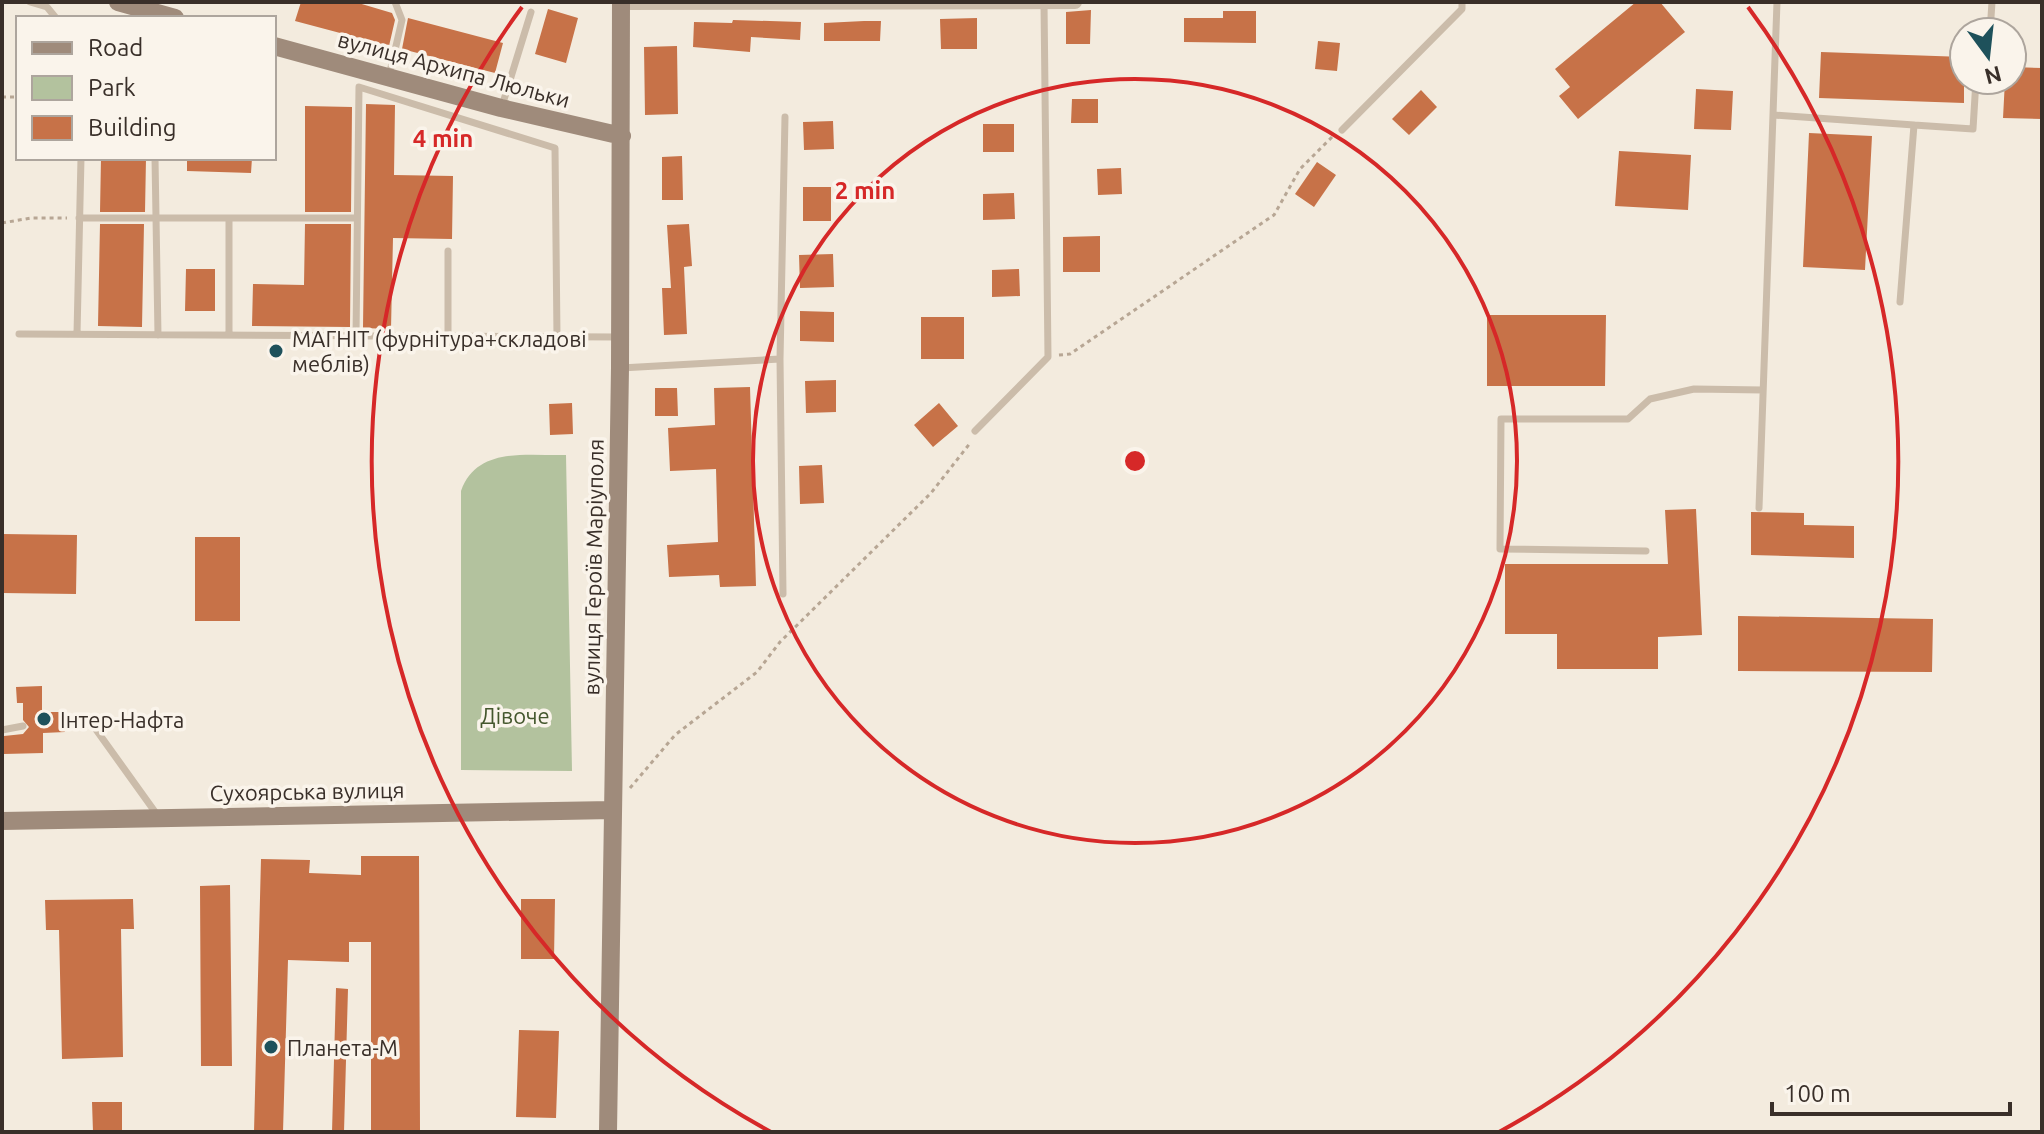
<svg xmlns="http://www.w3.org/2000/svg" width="2044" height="1134" viewBox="0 0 2044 1134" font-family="Ubuntu,sans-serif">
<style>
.green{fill:#b3c29e}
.building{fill:#c77248}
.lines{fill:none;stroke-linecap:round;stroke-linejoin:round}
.path{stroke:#b7a694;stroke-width:3;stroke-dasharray:4 4;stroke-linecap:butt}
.lane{stroke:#cbbcaa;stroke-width:7}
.street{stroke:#cbbcaa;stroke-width:14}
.secondary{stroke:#9f8b7b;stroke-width:18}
.ring{fill:none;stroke:#d62828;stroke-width:4}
.poi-dot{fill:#1e515b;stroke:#faf4eb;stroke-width:3}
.labels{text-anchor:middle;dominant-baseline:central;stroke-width:7;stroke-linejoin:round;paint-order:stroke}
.street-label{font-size:22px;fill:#392f29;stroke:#faf4eb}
.poi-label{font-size:22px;fill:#392f29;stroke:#faf4eb;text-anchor:start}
.park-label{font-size:22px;fill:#44572d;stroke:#faf4eb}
.centre{fill:#d62828;stroke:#faf4eb;stroke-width:4}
.ring-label{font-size:24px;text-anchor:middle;font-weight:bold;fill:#d62828;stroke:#faf4eb;stroke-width:7;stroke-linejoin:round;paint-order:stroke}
</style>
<rect width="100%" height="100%" fill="#f3ebde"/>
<path class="green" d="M566,455L572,771L461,770V491C477,446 527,456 566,455Z"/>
<path class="building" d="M301,2H355L392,13L395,20L389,46L295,21Z
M1636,2H1660L1685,32L1578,119L1559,96L1570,87L1555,69Z
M548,9L578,18L566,63L535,54Z
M1091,10L1090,44H1066V12Z
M1223,11H1256V43L1184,42V18H1223Z
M408,18L503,43L495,73L402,49Z
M977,18V49H941L940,19Z
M733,20L801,22L800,40L751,37L750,52L693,47L694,22L732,23Z
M864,21H881L880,41H824V23Z
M1318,41L1340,43L1337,71L1315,69Z
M677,46L678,114L645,115L644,47Z
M1821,52L1964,57V103L1819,98Z
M2012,67L2042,68V119L2003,118L2005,80H2012Z
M1696,89L1733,91L1731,130L1694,129Z
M1421,90L1437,107L1409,135L1392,119Z
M1072,99H1098V123H1071Z
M366,104L395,105L394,175L453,176L452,239L393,238L391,329L363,328Z
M305,106L352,107L351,212H305Z
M833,121L834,149L804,150L803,122Z
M983,124H1014V152H983Z
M1809,133L1872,136L1865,270L1803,267Z
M1619,151L1691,155L1688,210L1615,206Z
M682,156L683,200H662V157Z
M101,158H146L145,212H100Z
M187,158H252L251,173L187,171Z
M1317,162L1336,175L1314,207L1295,194Z
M1121,168L1122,194L1098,195L1097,169Z
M803,187H831V221H803Z
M1014,193L1015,219L983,220V194Z
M100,224H144L142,327L98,326Z
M305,224H351L350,327L252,326L253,284L304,285Z
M689,224L692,266L684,267L687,334L664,335L662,288H671L667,225Z
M1100,236V272H1063V237Z
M833,254L834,287L800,288L799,255Z
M186,269H215V311H185Z
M1019,269L1020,296L992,297V270Z
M800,311L834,312V342L800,341Z
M1487,315H1606L1605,386H1487Z
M921,317H964V359H921Z
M836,380V412L806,413L805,381Z
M750,387L756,586L720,587L719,575L669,577L667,545L718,542L716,469L670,471L668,428L715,425L714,388Z
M655,388H677L678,416H655Z
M572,403L573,434L550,435L549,404Z
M939,403L958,426L933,447L914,425Z
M822,465L824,503L800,504L799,466Z
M1696,509L1702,635L1658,637V669H1557V634H1505V564H1668L1665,510Z
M1751,512L1804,513V525L1854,526V558L1751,555Z
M2,534L77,535L76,594L2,593Z
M195,537H240V621H195Z
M1738,616L1933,619L1932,672L1738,671Z
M42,686V712H65V718L59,724L65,732L43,733V753L4,754V736L23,734L29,727L23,720V703H17L16,687Z
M361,856H419L420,1132H371V942H349V962L288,960L283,1132H254L261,859L310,860L309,873L361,875Z
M230,885L232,1066H201L200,886Z
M133,899L134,929H121L123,1057L62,1059L59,930H46L45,900Z
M521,899H555L554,959H521Z
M336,988L348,989L344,1132H332Z
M519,1030L559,1031L556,1118L516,1117Z
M92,1102H122V1132H93Z"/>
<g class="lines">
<path class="path" d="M2,97H18
M2,223L31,218H67
M1059,355L1070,354L1274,215L1300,169L1332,137
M630,788L675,735L757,672L780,642L931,493L971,442"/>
<path class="lane" d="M30,2L47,7L56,18
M1990,32L1992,2
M389,76L402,20L395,2
M502,106L531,12
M1773,115L1914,125L1900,302
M1914,125L1973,129L1976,80
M1342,130L1462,9V2
M155,158L158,335
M79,218H357
M448,251V336
M19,334L618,337
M77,334L81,158
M229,335V218
M356,336L359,87L555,148L557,337
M780,359L785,117
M621,368L780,359L783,594
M975,431L1048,357L1044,3
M1759,508L1777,2
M1646,551L1500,549L1501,419H1628L1650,399L1694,389L1763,390
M65,725L92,724L158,816
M2,730L23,726"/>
<path class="street" d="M621,3L1075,2"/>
<path class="secondary" d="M118,2L175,18
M274,46L501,108L622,136
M2,821L612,810
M608,1132L620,368L621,2"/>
</g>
<g class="ring">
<circle cx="1135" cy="461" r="382"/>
<path d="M771 1132A763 763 0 0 1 522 7M1748 7A763 763 0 0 1 1499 1132"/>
</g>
<g class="poi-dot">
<circle cx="276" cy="351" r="8"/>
<circle cx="44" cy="719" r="8"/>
<circle cx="271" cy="1047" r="8"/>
</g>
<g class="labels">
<g class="street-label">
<text transform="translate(454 69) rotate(15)">вулиця Архипа Люльки</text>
<text transform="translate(593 567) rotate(-89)">вулиця Героїв Маріуполя</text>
<text transform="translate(307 791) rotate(-1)">Сухоярська вулиця</text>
</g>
<g class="poi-label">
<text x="292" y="338">МАГНІТ (фурнітура+складові<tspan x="292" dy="25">меблів)</tspan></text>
<text x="60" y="719">Інтер-Нафта</text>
<text x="287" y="1047">Планета-М</text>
</g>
<g class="park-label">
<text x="515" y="715">Дівоче</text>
</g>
</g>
<circle cx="1135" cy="461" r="12" class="centre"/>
<g class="ring-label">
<text x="443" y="147">4 min</text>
<text x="865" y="199">2 min</text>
</g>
<rect width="2044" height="1134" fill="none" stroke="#392f29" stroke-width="8"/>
<rect x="16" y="16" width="260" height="144" fill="#faf4eb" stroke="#ada59d" stroke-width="2"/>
<rect x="32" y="42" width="40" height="12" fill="#9f8b7b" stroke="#ada59d" stroke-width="2"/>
<text x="88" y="56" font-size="24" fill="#392f29">Road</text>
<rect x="32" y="76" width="40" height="24" fill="#b3c29e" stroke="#ada59d" stroke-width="2"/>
<text x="88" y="96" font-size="24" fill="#392f29">Park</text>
<rect x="32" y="116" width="40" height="24" fill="#c77248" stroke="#ada59d" stroke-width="2"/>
<text x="88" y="136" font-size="24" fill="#392f29">Building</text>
<g transform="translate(1988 56) rotate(165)"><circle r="38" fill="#faf4eb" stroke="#ada59d" stroke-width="2"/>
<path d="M0-6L14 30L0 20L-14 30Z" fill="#1e515b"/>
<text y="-12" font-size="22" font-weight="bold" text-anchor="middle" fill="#392f29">N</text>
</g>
<path d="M1772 1102v12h238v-12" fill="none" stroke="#392f29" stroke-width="4"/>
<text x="1784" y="1102" font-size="24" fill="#392f29" stroke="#faf4eb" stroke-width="6" paint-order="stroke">100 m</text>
</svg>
